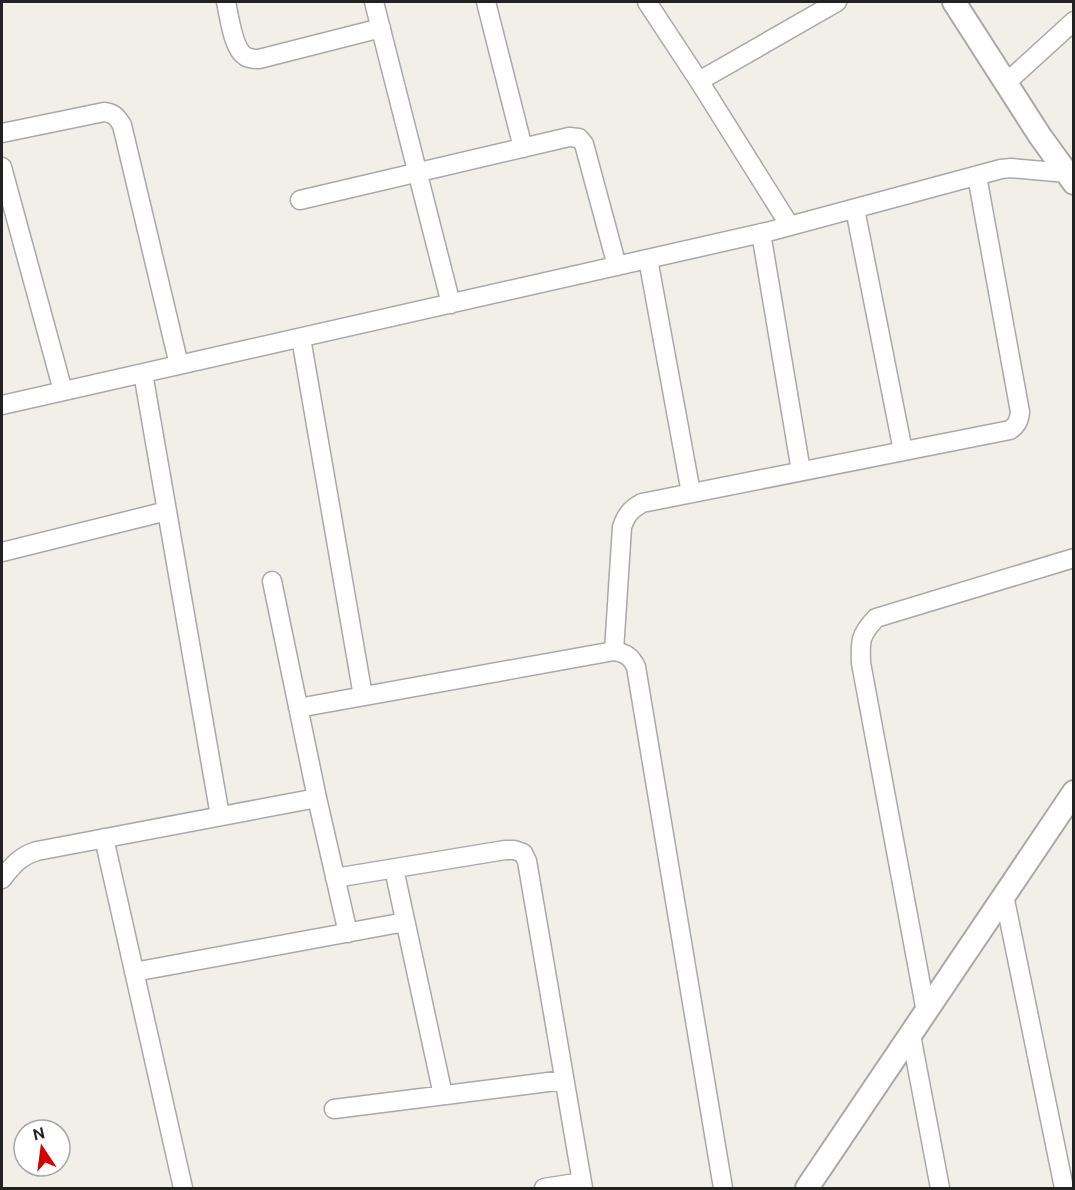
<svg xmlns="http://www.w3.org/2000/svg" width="1075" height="1190" viewBox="0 0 1075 1190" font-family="Ubuntu,sans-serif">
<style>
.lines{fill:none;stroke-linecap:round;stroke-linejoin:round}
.minor-casing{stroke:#a9a9a9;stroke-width:21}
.tertiary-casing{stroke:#a9a9a9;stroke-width:26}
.minor{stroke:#fff;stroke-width:18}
.tertiary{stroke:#fff;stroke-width:22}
</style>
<rect width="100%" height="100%" fill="#f2efe9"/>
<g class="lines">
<g class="minor-casing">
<path id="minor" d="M226,2C229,15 233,49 245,56C249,59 254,59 259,59L381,28
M374,2L451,304
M486,2L523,148
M647,2L699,81L790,226
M699,81L837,2
M1006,83L1074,21
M2,133L104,112C114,113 117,117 122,125L179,365
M2,167L63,391
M300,200L569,137L579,138L584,144L617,266
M855,209L903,451
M761,233L801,471
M648,259L691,493
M301,338L363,696
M143,373L220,816
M2,405L771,231L1001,169L1011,168L1067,173
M2,552L167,511
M272,581L317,798L348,933
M614,651L622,527C626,515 631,509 642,503L1010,430C1017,425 1019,421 1020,412L977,176
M298,708L614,651C625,653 631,656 636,667L723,1188
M104,838L183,1188
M394,869L443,1095
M335,878L505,850H514L523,853L527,861L583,1188
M2,879C12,866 20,856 37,851L317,798
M1004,895L1064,1188
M134,972L405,922
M926,1012L861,663C860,641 860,635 876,618L1074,558
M911,1035L940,1188
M334,1109L564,1080
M544,1188L582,1182"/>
</g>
<g class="tertiary-casing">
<path id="tertiary" d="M954,2L1040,136L1074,183
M807,1188L1074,792"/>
</g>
<use href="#minor" class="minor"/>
<use href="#tertiary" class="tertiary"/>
</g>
<rect width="1075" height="1190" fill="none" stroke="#222222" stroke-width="6"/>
<g transform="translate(42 1148) rotate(347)"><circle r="28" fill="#ffffff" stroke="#a7a7a7" stroke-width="1.5"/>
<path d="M0-4.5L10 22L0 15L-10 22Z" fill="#d40000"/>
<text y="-9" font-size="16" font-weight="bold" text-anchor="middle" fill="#222222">N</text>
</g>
</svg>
